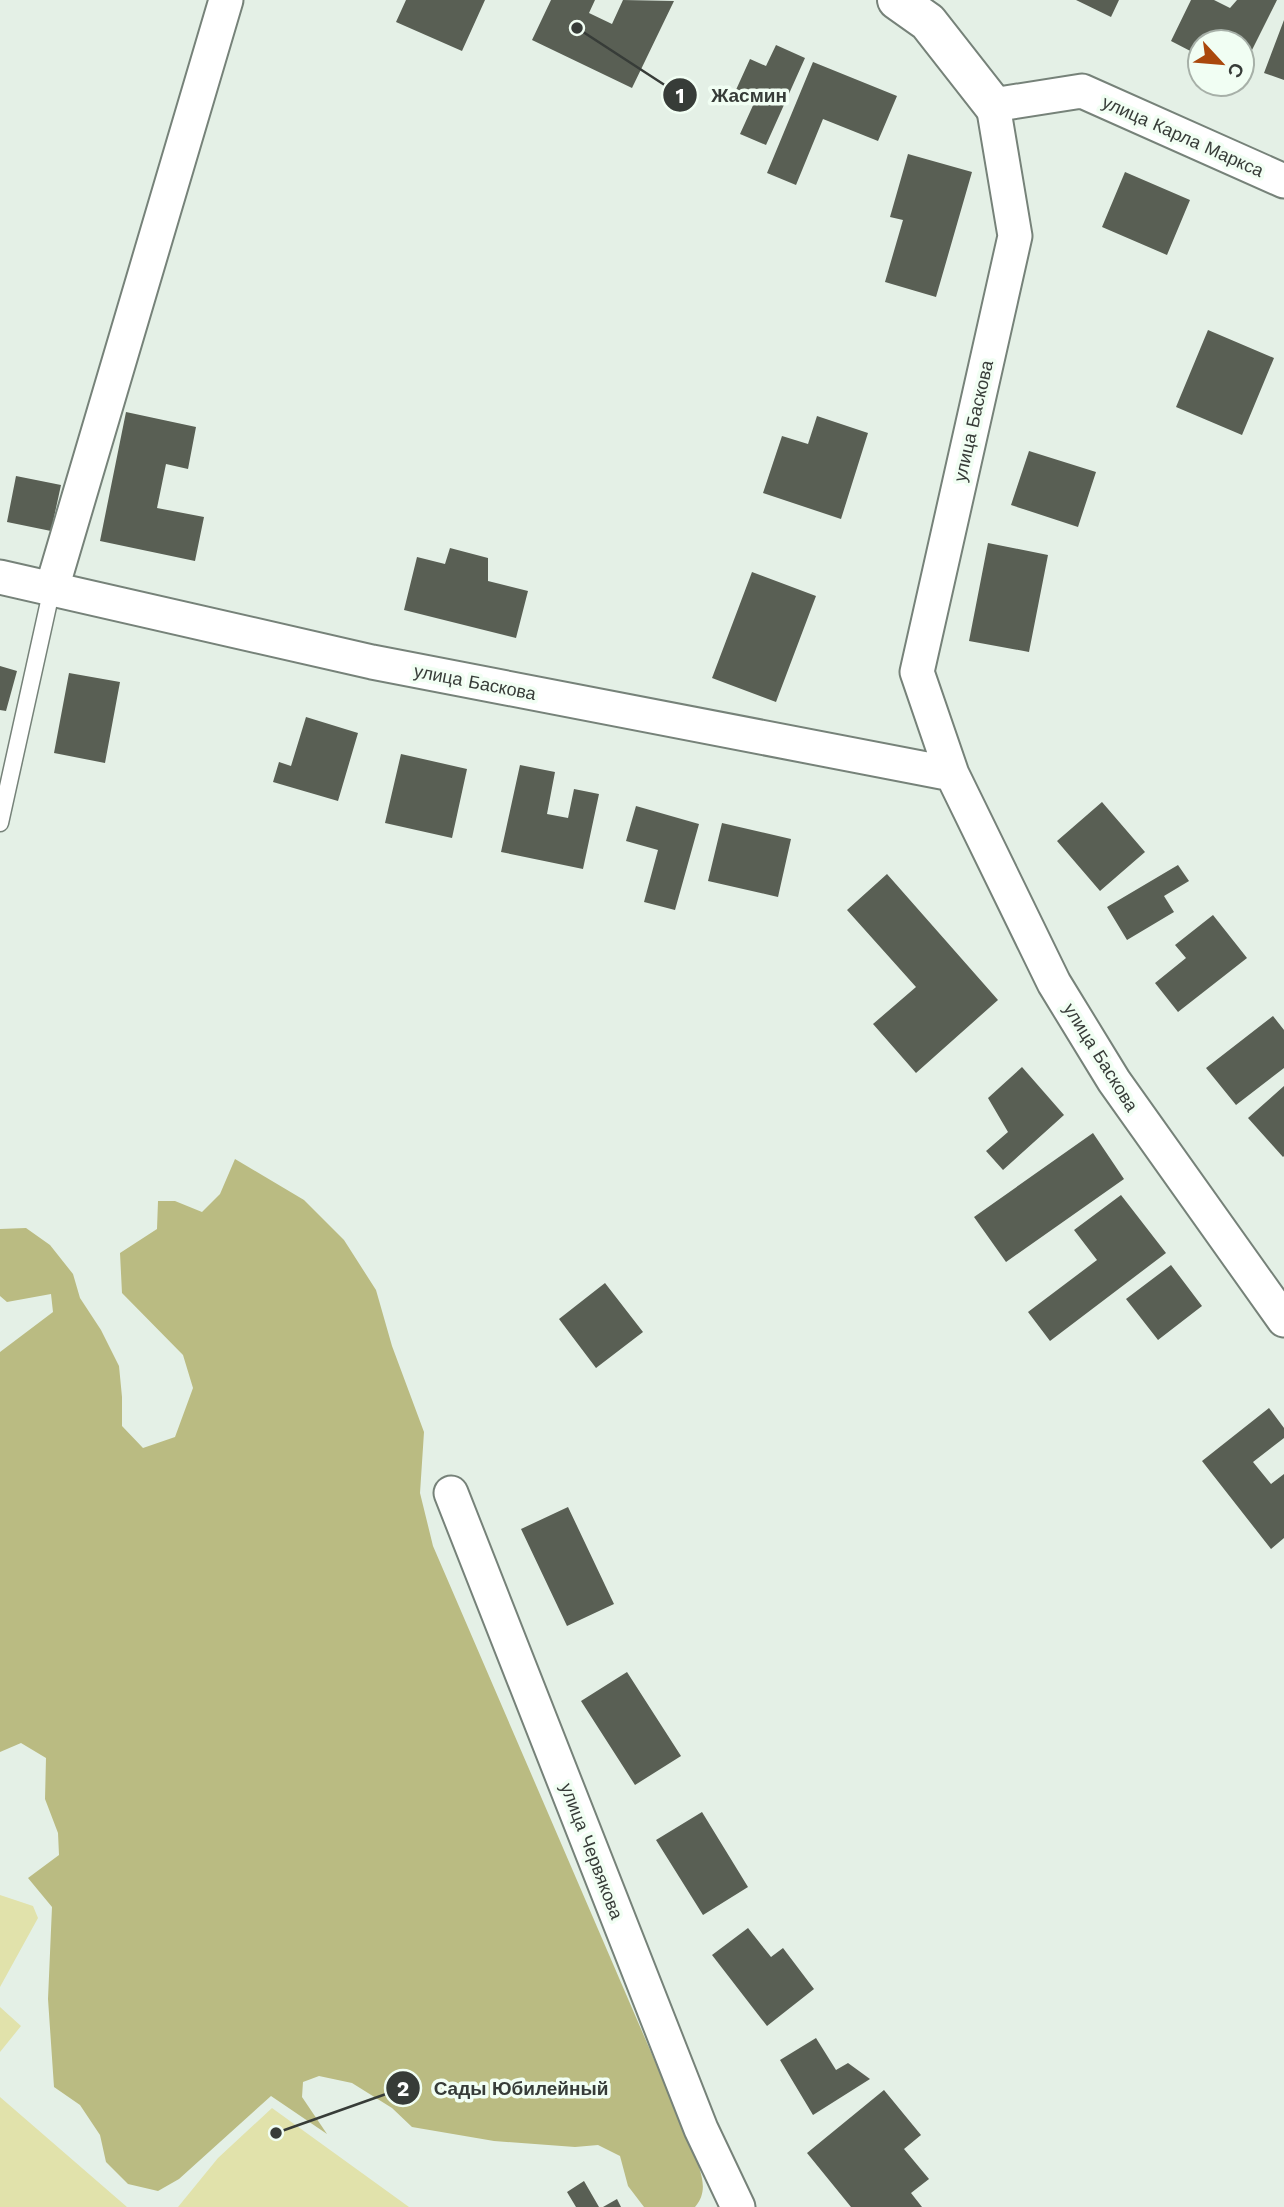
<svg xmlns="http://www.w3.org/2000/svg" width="1284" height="2207" viewBox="0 0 1284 2207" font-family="'Work Sans',sans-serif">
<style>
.green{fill:#e1e2ab}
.forest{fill:#babb82}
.building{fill:#595f54}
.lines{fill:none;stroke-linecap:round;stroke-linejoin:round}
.lane-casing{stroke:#768279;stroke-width:19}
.street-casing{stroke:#768279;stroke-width:37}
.secondary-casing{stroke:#768279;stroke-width:42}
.lane{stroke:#fff;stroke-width:16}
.street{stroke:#fff;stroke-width:33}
.secondary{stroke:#fff;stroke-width:38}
.labels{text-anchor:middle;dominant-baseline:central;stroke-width:7;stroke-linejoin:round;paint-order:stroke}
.street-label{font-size:18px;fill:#373c38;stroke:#f1fef3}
.leader{fill:none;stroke:#373c38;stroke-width:2.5}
.callout-dot{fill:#373c38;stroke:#f1fef3;stroke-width:2.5}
.mark-label{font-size:21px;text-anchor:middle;font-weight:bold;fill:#fff}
.callout-label{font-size:19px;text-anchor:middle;font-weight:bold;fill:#373c38;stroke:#f1fef3;stroke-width:7;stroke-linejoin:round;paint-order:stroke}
</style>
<rect width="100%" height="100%" fill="#e4f0e6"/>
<path class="green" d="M0,1895L33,1906L38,1918L0,1987Z
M0,2007L21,2026L0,2052Z
M0,2097L127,2207H0Z
M272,2108L409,2207H178L218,2158Z"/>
<path class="forest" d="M235,1159L304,1200L344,1240L376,1290L392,1346L424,1432L420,1493L433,1546L694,2152C700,2171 710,2190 695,2207H644L628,2186L620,2156L598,2145L575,2147L494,2141L412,2127L392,2108L352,2083L319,2076L303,2082L302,2097L327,2134L271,2096L179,2179L158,2191L128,2184L106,2162L100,2135L80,2105L54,2087L48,1999L52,1907L28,1878L59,1855L58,1833L45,1799L46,1758L21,1743L0,1752V1352L53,1312L51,1294L7,1302L0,1296V1229L26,1228L50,1245L73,1274L80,1298L101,1330L119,1366L122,1397V1426L143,1448L175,1437L193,1388L183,1355L122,1293L120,1253L157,1229L158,1201H175L202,1212L220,1194Z"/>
<path class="building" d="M406,0H485L462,51L396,22Z
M551,0H595L589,13L612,24L623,0L674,1L632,88L532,40Z
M1076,0H1119L1111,17Z
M1191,0H1214L1230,8L1237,0H1277L1242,70V42H1200V56L1171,41Z
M1284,20V80L1264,73Z
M776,45L805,58L766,145L740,134L755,101L735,92L750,59L766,66Z
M813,62L897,96L878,141L823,119L796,185L767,173Z
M908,154L972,172L936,297L885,282L903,220L890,217Z
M1125,172L1190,200L1167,255L1102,227Z
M1208,330L1274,358L1242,435L1176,407Z
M126,412L196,427L188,469L166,464L157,508L204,517L195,561L100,541Z
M817,416L868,433L841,519L763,493L782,436L808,444Z
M1029,451L1096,472L1078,527L1011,505Z
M16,476L61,485L51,531L7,522Z
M988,543L1048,555L1029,652L969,641Z
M450,548L488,558V581L528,591L516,638L404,610L417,557L445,564Z
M752,572L816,596L776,702L712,678Z
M0,666L17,671L6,711L0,710Z
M69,673L120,682L105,763L54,753Z
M306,717L358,733L338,801L273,782L279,762L291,766Z
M401,754L467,769L452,838L385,823Z
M520,765L555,772L547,814L568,818L574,789L599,794L583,869L501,852Z
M1102,802L1145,852L1100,891L1057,841Z
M636,806L699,824L675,910L644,902L658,850L626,841Z
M722,823L791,839L778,897L708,881Z
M1178,865L1189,881L1164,896L1174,912L1127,940L1107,907Z
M887,874L998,1000L916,1073L873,1024L916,987L847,910Z
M1213,915L1247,958L1178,1012L1155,983L1186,958L1175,945Z
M1273,1016L1284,1030V1068L1236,1105L1206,1068Z
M1022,1067L1064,1115L1003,1170L986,1151L1008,1132L988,1098Z
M1284,1086V1156L1283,1157L1248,1118Z
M1093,1133L1124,1179L1006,1262L974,1217Z
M1121,1195L1166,1253L1050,1341L1028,1312L1097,1260L1074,1230Z
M1171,1265L1202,1306L1158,1340L1126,1299Z
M605,1283L643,1332L596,1368L559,1319Z
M1269,1408L1284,1428V1438L1253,1462L1271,1484L1284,1474V1538L1271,1549L1202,1461Z
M568,1507L614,1604L567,1626L521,1529Z
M627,1672L681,1756L635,1785L581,1701Z
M702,1812L748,1887L703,1915L656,1840Z
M748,1928L771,1957L783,1948L814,1989L767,2026L712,1955Z
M816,2038L836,2070L848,2063L870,2079L813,2115L780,2060Z
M884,2090L921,2135L904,2149L929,2179L911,2193L922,2207H851L807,2153Z
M584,2181L599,2207H576L567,2192Z
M617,2199L621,2207H603Z"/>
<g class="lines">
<g class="lane-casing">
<path id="lane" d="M0,823L52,588"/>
</g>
<g class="street-casing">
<path id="street" d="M1284,181L1082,91L993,105L1015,236L917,672L952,774L1054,983L1114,1081L1284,1320
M0,577L372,662L952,774
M52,588L226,0
M451,1493L701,2129L738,2207"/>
</g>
<g class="secondary-casing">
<path id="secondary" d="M897,0L928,22L993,105"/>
</g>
<use href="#lane" class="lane"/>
<use href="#street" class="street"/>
<use href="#secondary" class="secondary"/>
</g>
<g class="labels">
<g class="street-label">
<text transform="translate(1183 136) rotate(24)">улица Карла Маркса</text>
<text transform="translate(973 421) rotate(-77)">улица Баскова</text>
<text transform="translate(475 682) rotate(11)">улица Баскова</text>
<text transform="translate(1101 1057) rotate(58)">улица Баскова</text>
<text transform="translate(592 1851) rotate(69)">улица Червякова</text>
</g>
</g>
<path class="leader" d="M577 28L680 95M276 2133L403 2088"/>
<g class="callout-dot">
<circle cx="577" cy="28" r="7"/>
<circle cx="276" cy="2133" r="7"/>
<circle cx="680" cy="95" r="18"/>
<circle cx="403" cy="2088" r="18"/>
</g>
<g class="mark-label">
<text x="680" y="103">1</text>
<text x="403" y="2096">2</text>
</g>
<g class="callout-label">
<text x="749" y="102">Жасмин</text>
<text x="521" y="2095">Сады Юбилейный</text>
</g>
<g transform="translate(1221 63) rotate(116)"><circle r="33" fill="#f1fef3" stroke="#a7b0a8" stroke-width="2"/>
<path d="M0-5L12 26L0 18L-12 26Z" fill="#aa480c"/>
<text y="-10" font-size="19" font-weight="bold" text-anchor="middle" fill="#373c38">С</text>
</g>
</svg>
